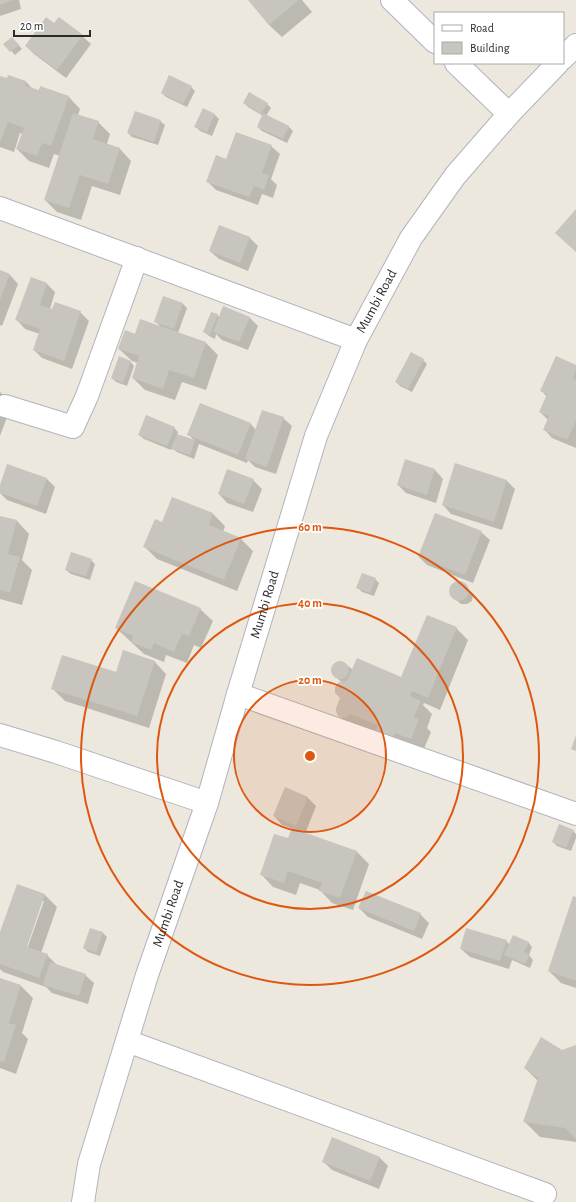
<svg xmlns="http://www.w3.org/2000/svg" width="576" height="1202" viewBox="0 0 576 1202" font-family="'Alegreya Sans',sans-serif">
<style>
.shadow{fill:#0003;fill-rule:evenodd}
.building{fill:#c8c4be}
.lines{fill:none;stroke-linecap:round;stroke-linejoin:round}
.minor-casing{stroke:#b2b3be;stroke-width:24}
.minor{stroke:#fff;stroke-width:22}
.ring{fill:none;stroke:#df570e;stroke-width:2}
.labels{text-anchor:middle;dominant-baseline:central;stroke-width:3.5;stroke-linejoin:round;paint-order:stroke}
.street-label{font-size:14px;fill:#2b2b2b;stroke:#fff}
.centre{fill:#df570e;stroke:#fff;stroke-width:2}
.ring-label{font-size:12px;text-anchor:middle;font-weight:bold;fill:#df570e;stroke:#fff;stroke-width:3.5;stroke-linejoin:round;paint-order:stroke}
</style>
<rect width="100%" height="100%" fill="#ece8de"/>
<path class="shadow" d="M0,0H19L21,9L0,16Z
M249,0H302L312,12L282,37L269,25Z
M54,25L82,36L91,44L66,78L34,54L26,46Z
M12,38L22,49L15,55L5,44Z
M9,76L26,82L34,90L68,96L80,109L78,115L98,122L110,134L107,144L119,148L131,161L120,195L92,186L81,220L57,212L45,200L60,156L54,154L49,168L29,161L17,149L23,134L20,133L14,152L0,147V77L8,80Z
M191,87L195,91L187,107L166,97L162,93Z
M244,103L267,104L271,108L266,116L289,127L293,131L287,143L262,131L258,127L263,116L248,107Z
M203,109L215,115L219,119L212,136L200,131L196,127Z
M160,121L165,125L158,145L132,137L128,133Z
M271,146L280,154L271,179L277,185L273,198L262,194L258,205L216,190L207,181L227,160Z
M249,237L258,246L248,271L219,259L210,251Z
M0,271L10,275L18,284L2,326L0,325Z
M31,278L47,284L55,292L50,309L80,312L89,321L72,369L42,358L34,350L40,334L25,329L17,320Z
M164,298L183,304L187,308L178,333L206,343L218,355L206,390L182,382L175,400L145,390L133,378L138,363L132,361L119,349L136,335L162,328L156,322Z
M217,315L219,317H249L258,326L248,350L222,340L216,334L215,339L209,336L204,332Z
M423,360L427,364L412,392L400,386L396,382Z
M130,361L134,366L127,386L116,382L112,378Z
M576,366V448L552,438L544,429L548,420L540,412L547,397L541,390Z
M0,392L12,404L0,436Z
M283,418L292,426L276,474L255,467L248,460L247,463L199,444L194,459L177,452L172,448L171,450L144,439L139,435L174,428L178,432L177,435L195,441L189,435L250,423L256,430Z
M456,464L507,481L515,489L502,530L451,514L443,505Z
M435,470L443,479L436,503L406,493L398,485Z
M47,479L55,487L46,514L7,500L0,493V488Z
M253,480L262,489L253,512L227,503L219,494Z
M173,498L213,514L225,526L223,532L241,539L253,551L237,591L157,559L145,547L163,524Z
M0,517L17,521L29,534L22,560L32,570L22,605L0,599Z
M481,532L490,540L473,583L427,565L419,557Z
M91,560L95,564L90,580L71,574L66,570Z
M375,579L379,583L374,596L362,592L357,587Z
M459,582L465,585L473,595L472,601L467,604H461L451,596L450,589L453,584Z
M200,609L213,621L201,648L194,645L187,663L166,655L164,662L144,654L116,628Z
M456,628L468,640L440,710L424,703L423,705L432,714L427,728L431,732L423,751L363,726L360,729L352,728L339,715L343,683L333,675L332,670L334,664L338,662H343L353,670L402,678Z
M154,661L166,674L149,728L65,701L53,689L117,673Z
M285,788L308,798L316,806L305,834L357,852L369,864L353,910L332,903L320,890L300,883L296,895L273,887L261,874L289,839L293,829L282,825L274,816Z
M573,831L576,834V838L571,851L557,846L553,842Z
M18,885L45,895L57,907L41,953L47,955L58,966L85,975L94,983L88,1004L52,993L46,987L3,972L0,969V935ZM42,901H44L26,952L24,951Z
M576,898V988L561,983L549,971Z
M359,908L420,914L429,923L422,939L368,917Z
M91,929L103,933L107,937L100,956L88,952L84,948Z
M506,941L510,945L528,942L532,947L529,955L533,960L530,968L512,960L509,969L470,957L461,949Z
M0,979L21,986L33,998L22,1033L28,1039L16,1074L0,1068Z
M576,1046V1142L540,1137L525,1122L538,1081L525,1068Z
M333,1138L380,1158L388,1166L379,1189L332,1170L323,1161Z"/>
<path class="building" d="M0,0H13L0,5Z
M248,0H299L269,25Z
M46,17L54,23L59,17L83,35L57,70L25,46Z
M12,37L19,45L10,52L3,44Z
M8,75L26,81L25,86L39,90L40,86L69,96L51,146L42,143L37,156L16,149L24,128L8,122L1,140H0V76L7,78Z
M169,75L192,86L183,104L161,93Z
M249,92L268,103L261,114L243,103Z
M203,108L215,114L207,132L194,127Z
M135,111L161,120L154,142L127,133Z
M73,113L99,121L93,139L120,148L108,184L80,175L69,208L44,200Z
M263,113L289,126L283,139L257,127Z
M236,132L272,145L262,173L269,175L264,190L254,186L249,197L206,182L216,155L226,159Z
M576,209V252L555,233Z
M219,225L250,237L240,263L209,251Z
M0,270L10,274L0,300Z
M31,277L47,283L40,305L52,309L55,302L81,311L64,361L33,350L40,329L15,320Z
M163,296L183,303L174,329L154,322Z
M223,306L250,317L239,342L213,332Z
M211,312L218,314L210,335L203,332Z
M140,319L206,342L194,378L169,370L163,389L132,378L139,356L118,349L125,330L135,334Z
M411,352L424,359L408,389L395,382Z
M119,356L131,361L123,383L111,378Z
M556,356L576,365V371L573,378L576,380V421L567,440L543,430L549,416L539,412L547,394L540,391Z
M200,403L251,423L238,455L187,435Z
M262,410L284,417L267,467L245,459Z
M146,415L175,427L167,446L138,435Z
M177,434L195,440L190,455L171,449Z
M405,459L435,469L427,495L397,485Z
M455,463L507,480L494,522L442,505Z
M7,464L47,478L37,506L0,493V485Z
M227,469L254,479L244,504L218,494Z
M172,497L213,513L209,525L241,538L224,580L143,547L155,519L162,522Z
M435,513L482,531L465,575L418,557Z
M0,516L17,520L8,554L20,557L10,593L0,590Z
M71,552L92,559L86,576L65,570Z
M362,573L376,578L370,593L356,588Z
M135,581L201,608L189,636L182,634L174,652L154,643L151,650L131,642L133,636L115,628Z
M449 591a10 10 0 1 1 20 0a10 10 0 1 1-20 0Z
M427,615L457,627L428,698L412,691L410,696L421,701L414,717L419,719L411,739L395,733L393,738L375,731L378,725L350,714L347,717L342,718L338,716L336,711V708L340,698L335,693V687L339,682L347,681L357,658L401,677Z
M123,650L155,661L137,716L51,689L62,655L116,672Z
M331 670a9 9 0 1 1 18 0a9 9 0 1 1-18 0Z
M576,735V751L571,749Z
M285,787L308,797L296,826L273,816Z
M559,824L574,830L566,848L552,842Z
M292,828L357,851L340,898L319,891L322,883L288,871L284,883L260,875L274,834L288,838Z
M17,884L45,894L27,947L48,954L39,978L0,964V932Z
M366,891L421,913L414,931L358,908Z
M573,896L576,897V981L548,971Z
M90,928L103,932L96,953L83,948Z
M466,928L507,940L500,961L460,949Z
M513,935L529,942L524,952L530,955L525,964L504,955Z
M50,962L86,974L79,996L43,985Z
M0,978L21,985L9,1023L16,1025L4,1062L0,1061Z
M541,1037L562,1050L576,1045V1139L565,1128L523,1122L538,1078L524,1068Z
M332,1137L380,1157L370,1181L322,1162Z"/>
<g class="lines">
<g class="minor-casing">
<g id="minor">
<path d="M392,0L435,42"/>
<path d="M563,58L576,45"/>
<path d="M456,63L509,114"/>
<path d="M0,208L356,340"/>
<path d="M5,406L73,427L87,396L137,258"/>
<path d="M238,694L576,814"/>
<path d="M0,735L56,752L207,803"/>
<path d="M127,1041L545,1194"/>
<path id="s1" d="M83,1202L89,1164L147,975L207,803L238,694L316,436L356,340L411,238L455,176L509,114L558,63"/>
</g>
</g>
<use href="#minor" class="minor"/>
</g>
<circle cx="310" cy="756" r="76" fill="#df570e" fill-opacity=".12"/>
<g class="ring">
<circle cx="310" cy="756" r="76"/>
<circle cx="310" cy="756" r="153"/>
<circle cx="310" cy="756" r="229"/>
</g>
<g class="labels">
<g class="street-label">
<text stroke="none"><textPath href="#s1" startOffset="949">Mumbi Road</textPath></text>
<text stroke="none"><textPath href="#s1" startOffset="625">Mumbi Road</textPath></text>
<text stroke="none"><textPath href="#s1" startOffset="301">Mumbi Road</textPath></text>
</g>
</g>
<circle cx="310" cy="756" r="6" class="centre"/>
<g class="ring-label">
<text x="310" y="531">60 m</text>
<text x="310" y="607">40 m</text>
<text x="310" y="684">20 m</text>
</g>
<rect x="434" y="12" width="130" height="52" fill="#ffffff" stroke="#aaaaaa"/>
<rect x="442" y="25" width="20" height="6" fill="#ffffff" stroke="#aaaaaa"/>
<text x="470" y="32" font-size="12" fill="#2b2b2b">Road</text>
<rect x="442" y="42" width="20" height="12" fill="#c8c4be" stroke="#aaaaaa"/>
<text x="470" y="52" font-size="12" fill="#2b2b2b">Building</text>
<path d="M14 30v6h76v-6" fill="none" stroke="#2b2b2b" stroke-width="2"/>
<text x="20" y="30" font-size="12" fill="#2b2b2b" stroke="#ffffff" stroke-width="3" paint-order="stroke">20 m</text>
</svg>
